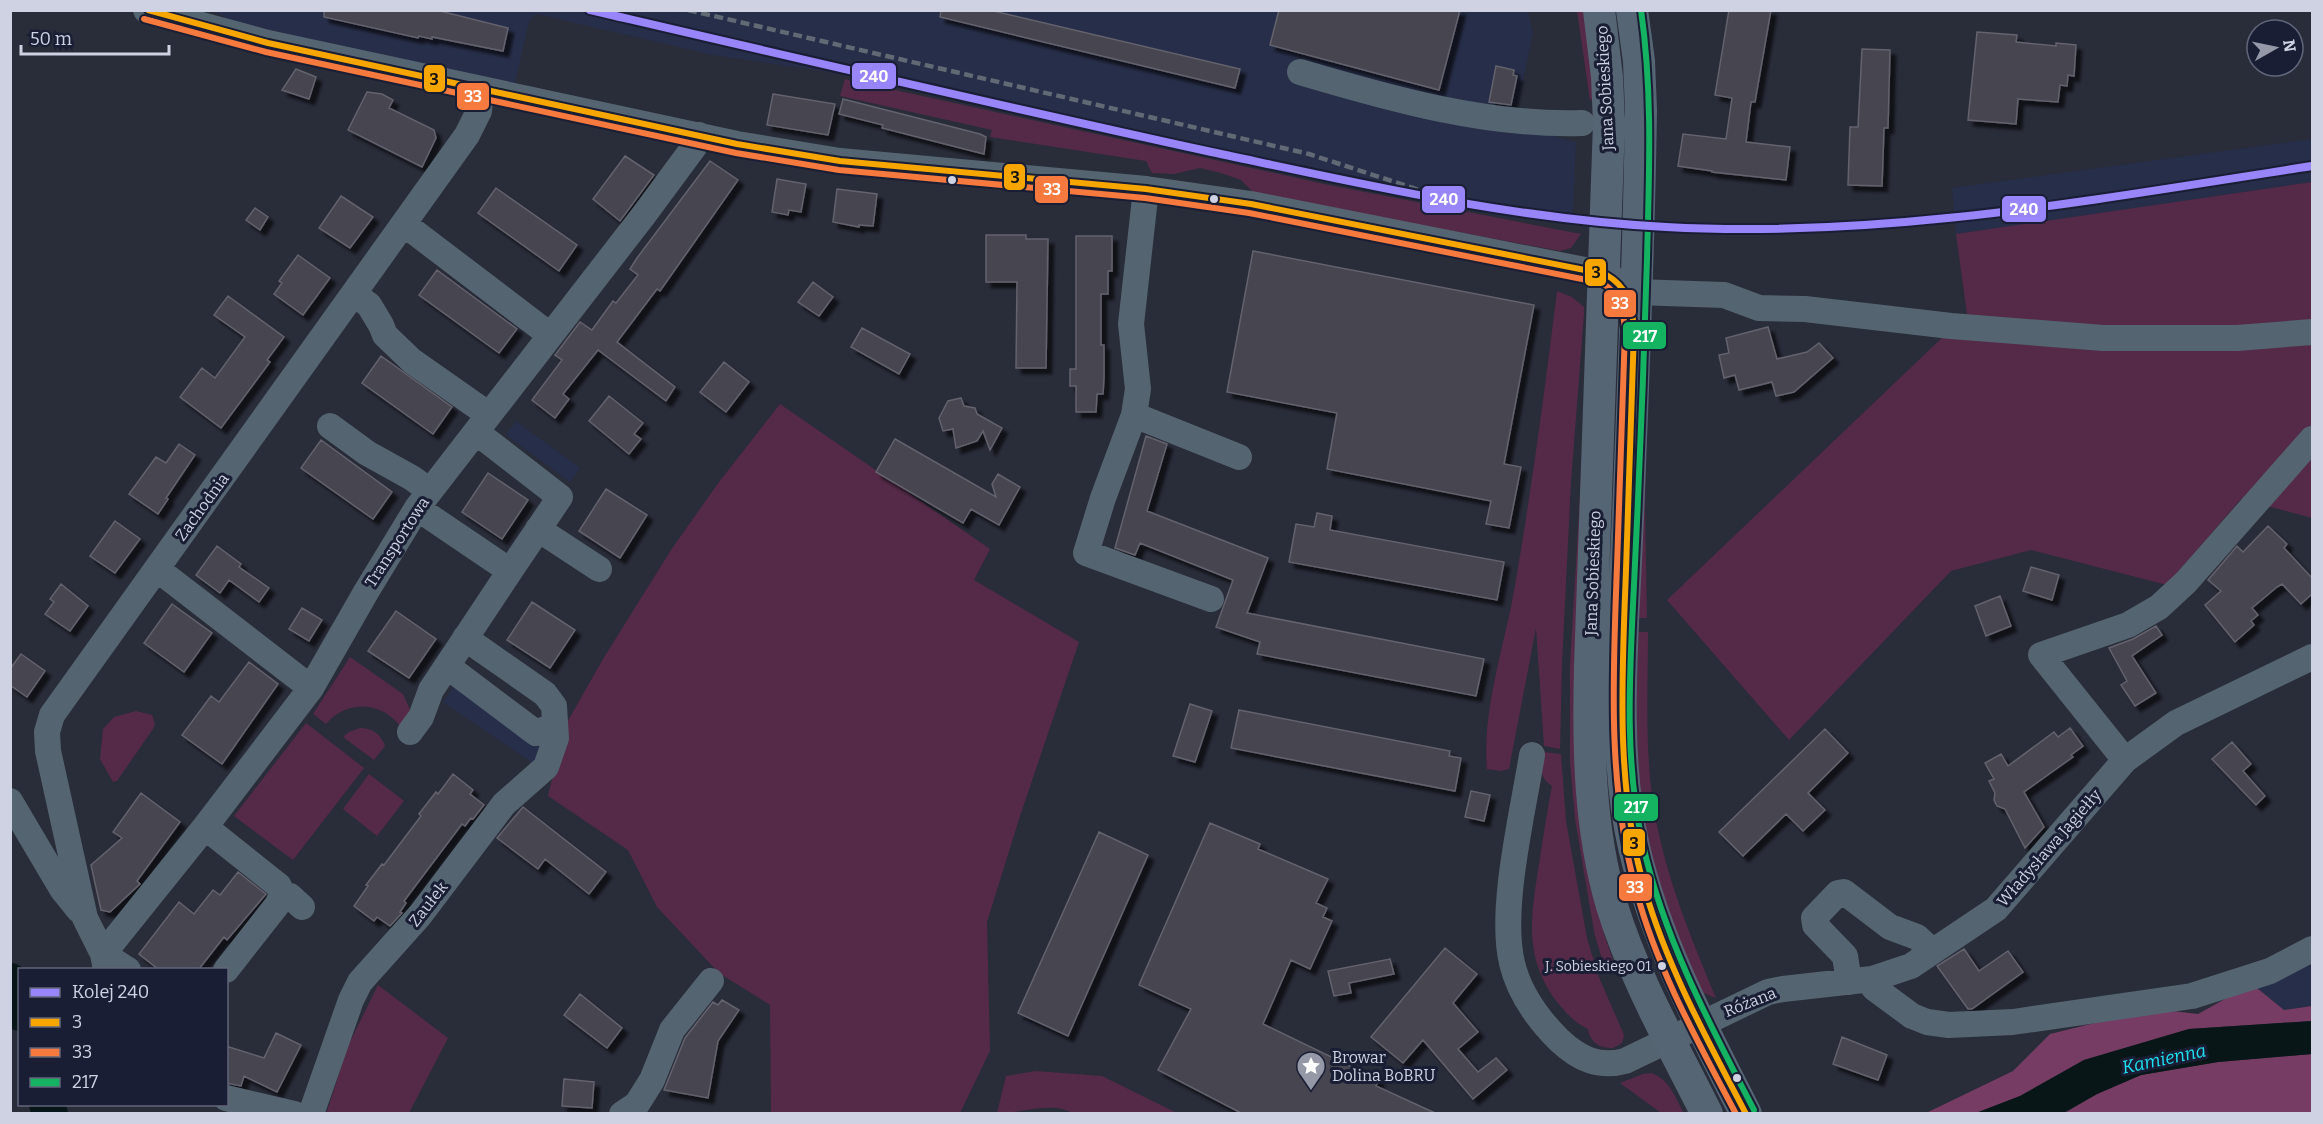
<svg xmlns="http://www.w3.org/2000/svg" width="2323" height="1124" viewBox="0 0 2323 1124" font-family="Bitter,serif">
<style>
.built{fill:#272e49}
.green{fill:#542a48}
.forest{fill:#773c64}
.water{fill:#081618}
.lines{fill:none;stroke-linecap:round;stroke-linejoin:round}
.river{stroke:#081618;stroke-width:36}
.building{fill:#464550;stroke:#63626d;stroke-width:1.5;filter:url(#shadow)}
.minor{stroke:#546470;stroke-width:26}
.major{stroke:#566574;stroke-width:32}
.rail{stroke:#606974;stroke-width:4.5;stroke-dasharray:9 4.5;stroke-linecap:butt}
.bus-1-casing{stroke:#191e35;stroke-width:10}
.bus-2-casing{stroke:#191e35;stroke-width:10}
.bus-3-casing{stroke:#191e35;stroke-width:10}
.bus-1{stroke:#f7a600;stroke-width:6}
.bus-2{stroke:#f6793e;stroke-width:6}
.bus-3{stroke:#13b361;stroke-width:6}
.rail-1-casing{stroke:#191e35;stroke-width:12}
.rail-1{stroke:#9885fa;stroke-width:8}
.bus-dot{fill:#ced2e2;stroke:#191e35;stroke-width:2}
.labels{text-anchor:middle;dominant-baseline:central;stroke-width:6;stroke-linejoin:round;paint-order:stroke}
.bus-label{font-size:14px;fill:#ced2e2;stroke:#191e35;text-anchor:end}
.street-label{font-size:16px;fill:#ced2e2;stroke:#191e35}
.poi-label{font-size:16px;fill:#ced2e2;stroke:#191e35;text-anchor:start}
.water-label{font-size:18px;font-style:italic;fill:#1ee1f3;stroke:#191e35}
.line-badge{stroke:#191e35;stroke-width:2}
.badge-label{font-size:16px;text-anchor:middle;font-weight:bold;fill:#fff}
.pale-badge-label{font-size:16px;text-anchor:middle;font-weight:bold;fill:#111}
</style>
<defs>
<filter id="shadow"><feDropShadow dx="5.5" dy="5.5" stdDeviation="1.5" flood-color="#0009"/></filter>
</defs>
<rect width="100%" height="100%" fill="#292c39"/>
<path class="built" d="M213,11H1528L1533,33L1519,99L1510,114L1550,135L1576,142L1572,225L1494,215L1155,144L841,74L713,55L536,14L529,21L514,87L239,25Z
M2312,139V182L1956,234L1952,188Z
M516,421L580,468L570,482L506,435Z
M454,686L544,748L534,764L443,702Z
M2312,965V1006L2284,1010L2252,984Z"/>
<path class="green" d="M1577,11H1588L1593,97L1590,101Z
M845,79L1329,185L1581,234L1571,248L1560,251L1255,194L1241,180L1221,173L1200,168L1174,174L1152,173L1146,161L990,137L992,130L840,96Z
M2312,182V518L2241,499L2167,585L2031,550L1951,571L1789,740L1667,600L1967,314L1956,234Z
M1557,291L1572,297L1584,307V314L1571,482L1562,664L1560,749L1544,746L1536,628L1509,769L1500,771L1487,769C1482,707 1505,646 1515,585C1532,487 1545,389 1557,291Z
M1586,395L1599,907L1604,934L1616,969L1606,972L1595,936L1590,908L1575,819L1570,761V664Z
M1647,402L1645,509L1647,618H1637Z
M780,404L990,549L974,580L1079,642L1020,816L987,922L990,1051L960,1113H771L770,1005L719,973L657,907L628,850L548,796L565,726L603,659L671,550L719,482Z
M1637,632H1648C1648,694 1644,759 1656,820C1668,883 1692,940 1716,998L1701,992L1656,888L1633,760Z
M350,657L403,694L413,716L400,726C380,701 347,700 326,724L313,714Z
M136,711L152,715L155,724L153,729L117,781L113,782L100,759L103,729L114,717Z
M306,723L364,768L293,860L234,816Z
M360,728C372,728 381,734 385,746L374,760L343,737L349,732Z
M1544,752L1561,754L1566,821L1587,938L1598,975L1624,1035L1622,1043L1613,1048C1600,1048 1590,1043 1588,1029C1575,1023 1566,1013 1557,1002C1523,957 1531,916 1539,864C1543,838 1547,812 1552,786C1538,777 1541,767 1544,752Z
M369,774L404,801L377,836L343,809Z
M378,985L448,1038L409,1113L326,1114L348,1046Z
M1036,1071L1102,1076L1177,1113L1074,1114C1052,1100 1021,1114 997,1113L1006,1076Z
M1651,1073C1670,1079 1675,1098 1684,1113H1661L1620,1083L1643,1074Z"/>
<path class="forest" d="M2252,984L2284,1010L2312,1006V1021L2189,1029L2084,1060L2020,1096L1976,1113L1924,1114L2013,1071L2050,1034L2111,1019L2172,1011L2198,1014Z
M2312,1054V1113L2063,1114L2097,1094L2141,1075L2218,1062Z"/>
<path class="water" d="M2312,1021V1054L2218,1062L2141,1075L2097,1094L2063,1113H1976L2020,1096L2084,1060L2189,1029Z"/>
<g class="lines">
<path class="river" d="M10,981L20,1013
M47,1104L50,1114"/>
</g>
<path class="building" d="M324,10H436L508,28L503,51L432,37V39L419,36L418,38L324,17Z
M941,10H989L1240,69L1235,88L940,17Z
M1279,10H1460L1439,90L1270,45Z
M1729,10H1771L1755,102H1751L1746,142L1790,147L1786,180L1712,172V171L1678,166L1683,134L1726,139L1732,98L1715,95Z
M1977,32L2017,35L2016,42L2056,46V43L2076,45L2074,76L2068,75L2067,86L2060,85L2058,102L2018,99L2016,124L1968,120Z
M1862,49L1890,50L1888,128H1884L1882,186L1848,185L1850,127H1858Z
M1496,66L1514,70L1513,75L1517,76L1511,105L1489,102Z
M296,69L316,77L309,99L282,90Z
M367,92L382,94L393,100L389,108L434,130L436,138L422,167L348,130Z
M773,94L835,104L828,135L767,125Z
M843,99L980,134L986,137L984,154L882,128L883,125L839,114Z
M625,156L654,175L620,221L593,199Z
M710,161L738,180L660,291L657,289L617,342L675,387L666,401L598,350L563,394L569,399L555,418L532,400L562,360L555,355L580,322L592,330L613,301L616,303L638,275L630,269L637,258Z
M777,179L806,184L801,212L789,210L788,215L772,212Z
M496,188L577,245L559,271L478,213Z
M837,189L877,194L873,226L859,225V227L833,222Z
M341,196L373,217L350,248L319,228Z
M255,208L268,217L260,230L246,220Z
M986,235H1026V239H1048L1046,368H1016L1017,282H986Z
M1076,236H1112V271H1108V294H1101V345H1104V378L1103,394H1097L1096,412H1076V386H1070V369H1076Z
M1253,251L1534,305L1504,464L1521,467L1509,528L1486,524L1491,501L1327,469L1337,413L1227,392Z
M298,255L330,278L303,315L274,294L282,283L279,281Z
M437,270L517,329L499,353L419,295Z
M813,282L833,297L819,316L798,302Z
M228,296L284,337L267,360L270,362L221,428L180,397L202,368L215,378L245,337L214,315Z
M1768,327L1777,359L1807,352L1819,343L1833,358L1794,392L1776,396L1772,382L1739,390L1735,375L1724,378L1719,355L1729,353L1726,338Z
M862,328L910,354L899,374L851,347Z
M381,356L452,407L433,434L362,383Z
M724,362L749,382L726,412L700,392Z
M609,396L643,423L634,434L641,439L629,454L589,421Z
M961,398L964,406L975,408L977,414L1002,428L990,450L983,431L977,441L956,448L953,429L943,431L939,418L948,401Z
M1146,436L1167,444L1147,511L1268,558L1247,613L1484,659L1476,696L1257,654L1260,642L1216,627L1233,580L1140,543L1135,555L1115,548Z
M895,439L996,497L992,484L998,474L1020,487L999,525L971,509L963,523L876,472Z
M321,440L392,492L373,519L301,468Z
M179,444L195,455L166,498L168,499L158,514L129,494L156,457L166,463Z
M488,473L528,500L502,539L462,512Z
M606,489L647,515L620,558L579,531Z
M1317,513L1332,516L1330,530L1504,562L1497,600L1289,562L1296,524L1314,527Z
M115,521L140,539L115,573L90,556Z
M2268,526L2287,544L2284,548L2313,579V593L2301,604L2282,584L2277,587L2252,608L2258,615L2251,621L2254,625L2235,642L2205,605L2221,591L2208,580L2237,546L2243,552Z
M217,546L241,564L239,567L269,588L259,602L229,580L220,593L196,575Z
M2031,567L2059,575L2052,600L2023,591Z
M61,584L88,606L70,631L45,614L54,602L50,599Z
M2000,596L2011,626L1986,636L1975,606Z
M532,602L575,630L550,668L507,640Z
M172,604L212,633L184,672L144,643Z
M302,608L322,620L309,641L289,629Z
M396,611L436,639L409,678L368,651Z
M2156,626L2162,635L2132,656L2156,693L2135,706L2121,685L2127,681L2109,648L2133,639Z
M21,654L45,671L27,697L10,685V669Z
M249,662L278,684L222,764L182,735L211,696L219,702Z
M1190,704L1212,711L1195,762L1173,756Z
M1239,710L1450,751L1449,756L1461,758L1455,791L1231,748Z
M2070,728L2083,746L2071,755L2073,757L2024,792L2044,827L2025,848L2005,809L1997,806L1994,800L1995,793L1989,781L1994,779L1985,763L2001,754L2008,766L2054,732L2058,737Z
M1825,729L1848,753L1808,793L1825,810L1803,831L1786,814L1743,856L1719,832Z
M2232,742L2251,764L2243,771L2265,796L2256,805L2212,759Z
M453,774L473,790L470,794L484,805L473,819L471,818L465,826L462,824L404,901L406,903L400,912L402,913L390,926L377,917L374,921L354,906L368,886L366,885L382,864L384,865L421,816L419,814L436,792L438,794Z
M1471,791L1490,795L1484,821L1465,817Z
M141,793L180,822L137,881L140,884L110,912L101,910L91,865L122,838L113,832Z
M523,807L606,872L589,894L545,859L538,869L497,838Z
M1210,823L1260,844L1258,849L1328,879L1316,903L1327,908L1323,917L1332,921L1310,969L1291,960L1263,1024L1379,1080L1376,1086L1435,1113H1241L1158,1070L1191,1009L1139,985Z
M1099,832L1148,855L1068,1036L1018,1013Z
M238,872L266,894L227,940L224,937L199,969H158L139,954L179,902L194,914L213,890L220,895Z
M1445,948L1477,974L1453,1003L1478,1032L1458,1049L1478,1072L1496,1058L1507,1070L1473,1099L1423,1040L1403,1063L1371,1037Z
M1964,949L1979,971L2008,951L2023,972L1972,1009H1968L1937,966Z
M1390,959L1394,974L1349,983L1351,993L1334,996L1328,971Z
M580,994L622,1028L607,1048L564,1015Z
M722,1000L739,1010L718,1041L708,1098L664,1090L685,1038L713,1002L718,1005Z
M276,1033L301,1045L277,1092L244,1076L241,1086L226,1083V1046L264,1058Z
M1842,1037L1887,1055L1878,1080L1833,1064Z
M564,1079L594,1082L592,1108L562,1106Z"/>
<g class="lines">
<path class="minor" d="M146,10L268,43L737,144L840,161L1146,189L1251,204L1605,274C1626,284 1628,292 1633,314
M1300,72C1391,99 1487,126 1582,123
M1146,189L1131,324L1138,389L1134,415L1103,498L1086,553L1211,599
M404,224L542,329
M1636,292L1724,295L1759,308L1805,309L1951,326L2103,338H2237L2312,332
M354,294L369,305L381,325L385,335L412,361L489,415
M1134,415L1239,457
M330,426L367,453L412,478L430,491
M476,432L560,497L510,571
M538,529L599,569
M157,569L311,688
M447,666L536,733L555,725
M410,732L421,717L431,690L510,571L417,508
M1532,755C1523,812 1499,909 1512,963C1519,993 1538,1019 1559,1040C1579,1059 1599,1068 1625,1061L1768,992L1783,989L1872,979L1911,966L1996,909L2125,760L2041,655L2128,625L2159,607L2186,582L2312,439
M2125,760L2176,723L2312,657
M10,801L62,889L79,910
M205,827L279,886L282,895L277,905L226,970
M282,895L290,896L302,907
M103,954L205,827L311,688L366,592L417,508L643,216L694,147L699,135
M103,954L128,970
M106,970L103,954L85,918L48,751L47,732L52,715L467,135L479,111L481,90
M1872,979L1874,988L1912,1016L1927,1022L1949,1025L2013,1022L2192,996L2270,971L2312,949
M1849,982L1845,956L1815,925L1814,918L1838,893L1844,892L1890,927L1917,937L1932,951
M226,1098L294,1114
M311,1114L351,1000L360,982L420,915L504,804L546,767L556,738L554,706L545,694L465,638
M622,1114L637,1104L652,1080L672,1030L711,981"/>
<path class="major" d="M1599,10L1607,77L1609,123L1590,666C1588,746 1589,828 1612,906C1634,978 1673,1046 1707,1114
M1632,10L1639,61L1641,110C1639,253 1633,395 1627,538C1623,637 1612,752 1634,847C1656,942 1702,1028 1746,1114"/>
<path class="rail" d="M688,10L1309,154L1453,201"/>
<g class="bus-1-casing">
<path id="bus-1" d="M148,10L268,43L737,144L840,161L1146,189L1251,204L1605,274C1628,287 1632,304 1634,330C1631,410 1629,490 1626,570C1622,677 1615,787 1645,890C1668,969 1708,1041 1746,1114"/>
</g>
<g class="bus-2-casing">
<path id="bus-2" d="M144,19L266,52L736,153L839,170L1145,198L1249,213L1602,283C1621,294 1623,309 1625,330C1622,409 1620,487 1617,566C1613,675 1607,784 1636,890C1657,969 1698,1042 1736,1114"/>
</g>
<g class="bus-3-casing">
<path id="bus-3" d="M1641,10C1653,94 1649,175 1647,259C1644,360 1640,462 1635,563C1631,657 1622,753 1643,845C1664,939 1710,1025 1754,1110"/>
</g>
<use href="#bus-1" class="bus-1"/>
<use href="#bus-2" class="bus-2"/>
<use href="#bus-3" class="bus-3"/>
<g class="rail-1-casing">
<path id="rail-1" d="M590,10C796,58 1001,106 1207,151C1358,183 1511,219 1666,227C1883,239 2098,199 2312,166"/>
</g>
<use href="#rail-1" class="rail-1"/>
</g>
<defs>
<g id="sight-pin" transform="scale(1.5)"><path d="M0 17L-7.5 6A9.5 9.5 0 1 1 7.5 6Z" fill="#9498a7" stroke="#191e35"/><path d="M0-6L1.8-2.2L6-1.7L2.9 1.2L3.7 5.4L0 3.3L-3.7 5.4L-2.9 1.2L-6-1.7L-1.8-2.2Z" fill="#fff"/></g>
</defs>
<g fill-rule="evenodd">
<use href="#sight-pin" x="1311" y="1066"/>
</g>
<g class="bus-dot">
<circle cx="952" cy="180" r="5"/>
<circle cx="1214" cy="199" r="5"/>
<circle cx="1662" cy="966" r="5"/>
<circle cx="1737" cy="1078" r="5"/>
</g>
<g class="labels">
<g class="bus-label">
<text x="1651" y="966">J. Sobieskiego 01</text>
</g>
<g class="street-label">
<text transform="translate(1605 88) rotate(-93)">Jana Sobieskiego</text>
<text transform="translate(202 507) rotate(-54)">Zachodnia</text>
<text transform="translate(397 542) rotate(-57)">Transportowa</text>
<text transform="translate(1593 573) rotate(-88)">Jana Sobieskiego</text>
<text transform="translate(2049 848) rotate(-49)">Władysława Jagiełły</text>
<text transform="translate(428 904) rotate(-52)">Zaułek</text>
<text transform="translate(1750 1002) rotate(-22)">Różana</text>
</g>
<g class="poi-label">
<text x="1332" y="1057">Browar<tspan x="1332" dy="18">Dolina BoBRU</tspan></text>
</g>
<g class="water-label">
<text transform="translate(2164 1059) rotate(-12)">Kamienna</text>
</g>
</g>
<g class="line-badge">
<rect x="851" y="62" width="46" height="28" rx="6" fill="#9885fa"/>
<rect x="423" y="64" width="23" height="29" rx="6" fill="#f7a600"/>
<rect x="456" y="82" width="34" height="29" rx="6" fill="#f6793e"/>
<rect x="1003" y="163" width="23" height="28" rx="6" fill="#f7a600"/>
<rect x="1034" y="175" width="35" height="29" rx="6" fill="#f6793e"/>
<rect x="1421" y="185" width="45" height="29" rx="6" fill="#9885fa"/>
<rect x="2001" y="195" width="46" height="28" rx="6" fill="#9885fa"/>
<rect x="1584" y="258" width="23" height="29" rx="6" fill="#f7a600"/>
<rect x="1603" y="289" width="34" height="29" rx="6" fill="#f6793e"/>
<rect x="1622" y="321" width="45" height="29" rx="6" fill="#13b361"/>
<rect x="1613" y="793" width="46" height="29" rx="6" fill="#13b361"/>
<rect x="1622" y="828" width="24" height="29" rx="6" fill="#f7a600"/>
<rect x="1618" y="873" width="35" height="29" rx="6" fill="#f6793e"/>
</g>
<g class="badge-label">
<text x="874" y="82">240</text>
<text x="473" y="102">33</text>
<text x="1052" y="195">33</text>
<text x="1444" y="205">240</text>
<text x="2024" y="215">240</text>
<text x="1620" y="309">33</text>
<text x="1645" y="342">217</text>
<text x="1636" y="813">217</text>
<text x="1635" y="893">33</text>
</g>
<g class="pale-badge-label">
<text x="434" y="85">3</text>
<text x="1015" y="183">3</text>
<text x="1596" y="278">3</text>
<text x="1634" y="849">3</text>
</g>
<rect width="2323" height="1124" fill="none" stroke="#ced2e2" stroke-width="24"/>
<rect x="18" y="968" width="210" height="138" fill="#191e35" stroke="#61667a" stroke-width="1.5"/>
<rect x="30" y="988" width="30" height="9" fill="#9885fa" stroke="#61667a" stroke-width="1.5"/>
<text x="72" y="998" font-size="18" fill="#ced2e2">Kolej 240</text>
<rect x="30" y="1018" width="30" height="9" fill="#f7a600" stroke="#61667a" stroke-width="1.5"/>
<text x="72" y="1028" font-size="18" fill="#ced2e2">3</text>
<rect x="30" y="1048" width="30" height="9" fill="#f6793e" stroke="#61667a" stroke-width="1.5"/>
<text x="72" y="1058" font-size="18" fill="#ced2e2">33</text>
<rect x="30" y="1078" width="30" height="9" fill="#13b361" stroke="#61667a" stroke-width="1.5"/>
<text x="72" y="1088" font-size="18" fill="#ced2e2">217</text>
<g transform="translate(2275 48) rotate(81)"><circle r="28" fill="#191e35" stroke="#61667a" stroke-width="1.5"/>
<path d="M0-4.5L10 22L0 15L-10 22Z" fill="#9498a7"/>
<text y="-9" font-size="16" font-weight="bold" text-anchor="middle" fill="#ced2e2">N</text>
</g>
<path d="M21 45v9h148v-9" fill="none" stroke="#ced2e2" stroke-width="3"/>
<text x="30" y="45" font-size="18" fill="#ced2e2" stroke="#191e35" stroke-width="4.5" paint-order="stroke">50 m</text>
</svg>
